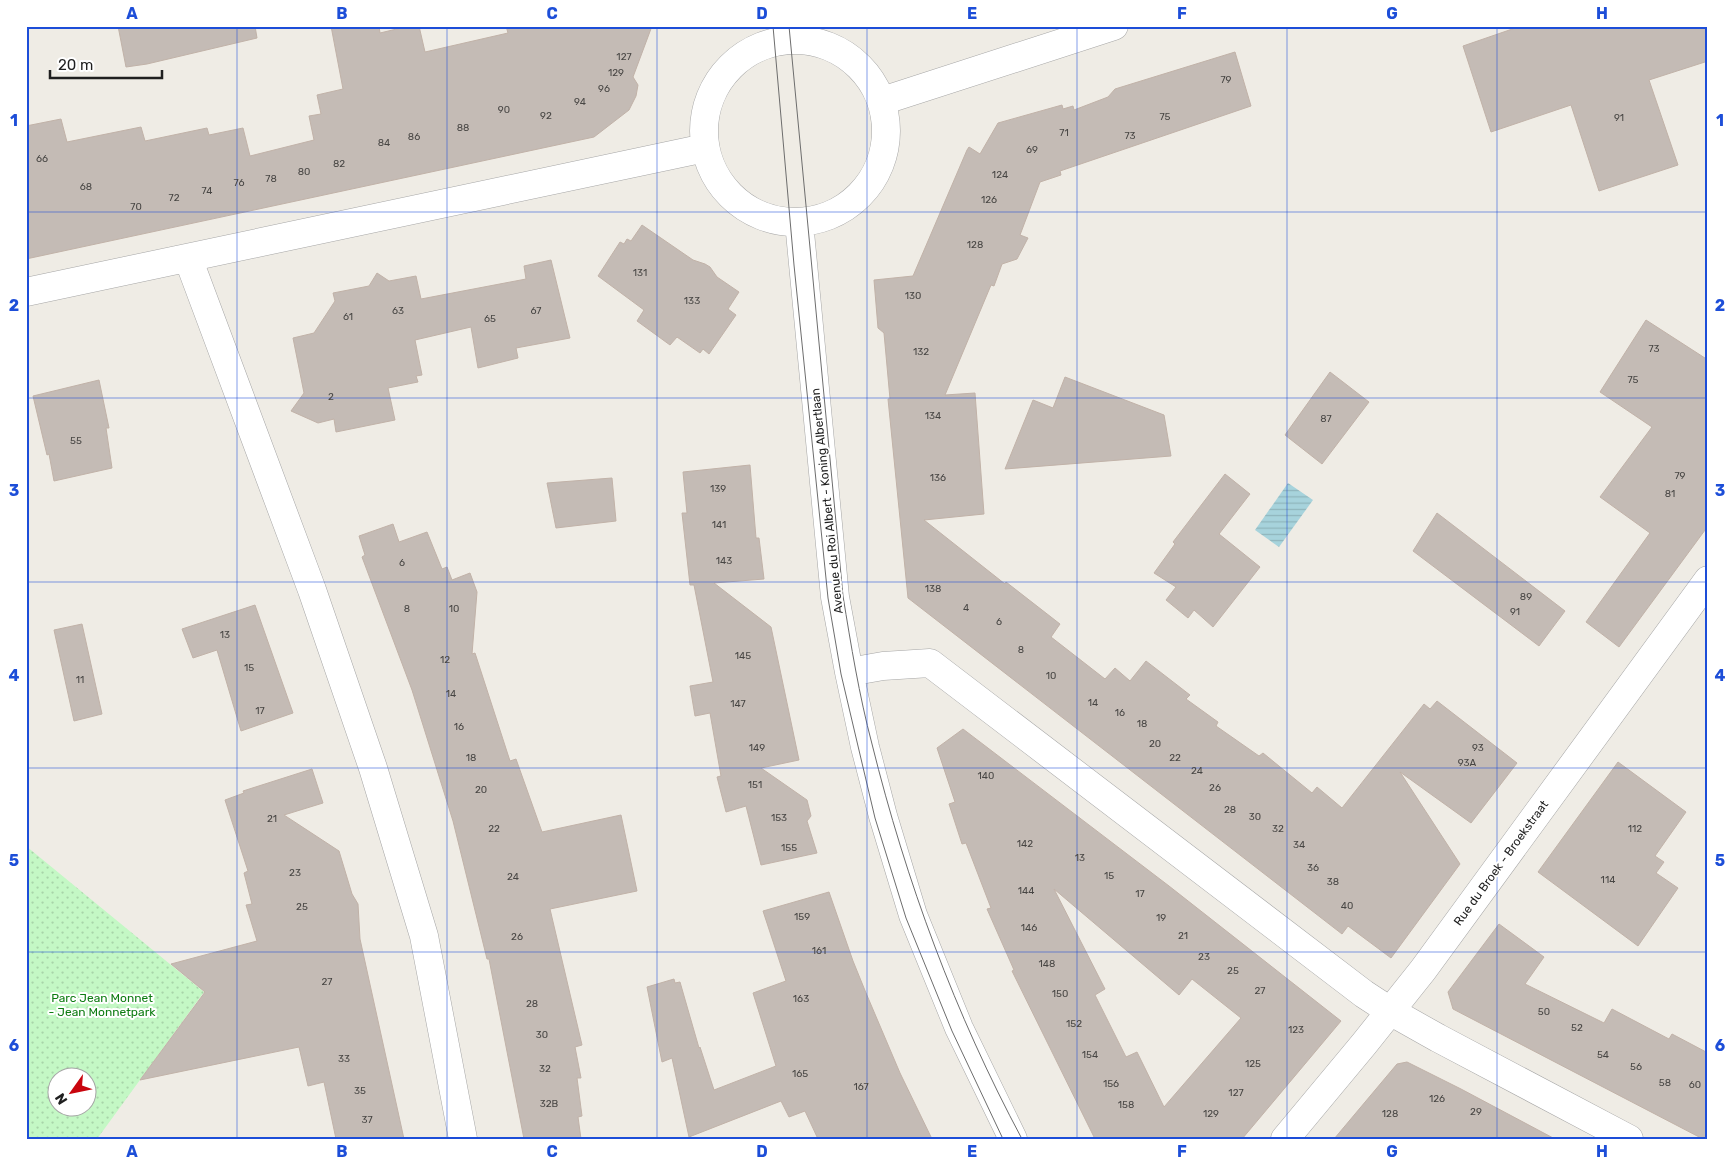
<svg xmlns="http://www.w3.org/2000/svg" width="1734" height="1165" viewBox="0 0 1734 1165" font-family="Rubik,sans-serif">
<style>
.park{fill:url(#park-dots);fill-rule:evenodd}
.water{fill:url(#water-rules)}
.building{fill:#c4bbb5;stroke:#c1b2a8;fill-rule:evenodd}
.lines{fill:none;stroke-linecap:round;stroke-linejoin:round}
.minor-casing{stroke:#a6a6a6;stroke-width:29}
.minor{stroke:#fff;stroke-width:28}
.tram{stroke:#6d6d6d;stroke-width:1}
.grid{fill:none;stroke:#1d4ed8;stroke-width:1;stroke-opacity:0.55}
.labels{text-anchor:middle;dominant-baseline:central;stroke-width:4;stroke-linejoin:round;paint-order:stroke}
.number-label{font-size:10px;fill:#484644}
.street-label{font-size:12px;fill:#1f1f1f;stroke:#fff}
.park-label{font-size:12px;fill:#0e7c12;stroke:#fff}
.neatline{fill:none;stroke:#1d4ed8;stroke-width:2}
.grid-label{font-size:16px;text-anchor:middle;font-weight:bold;fill:#1d4ed8}
</style>
<defs>
<pattern id="park-dots" width="8" height="8" patternUnits="userSpaceOnUse" patternTransform="scale(1.25)"><rect width="8" height="8" fill="#c4f8c5"/><path d="M2 2h.1M6 6h.1" fill="none" stroke="#a8d4a9" stroke-width="1.8" stroke-linecap="round"/></pattern>
<pattern id="water-rules" width="6" height="5" patternUnits="userSpaceOnUse" patternTransform="scale(1.25)"><rect width="6" height="5" fill="#a7d3dc"/><path d="M0 2.5h6" fill="none" stroke="#8fb5bc"/></pattern>
</defs>
<rect width="100%" height="100%" fill="#efece5"/>
<path class="park" d="M26,846L204,992L97,1139H26ZM58,1078H88V1108H58Z"/>
<path class="water" d="M1288,483L1313,500L1279,547L1255,530Z"/>
<path class="building" d="M118,26H255L257,38L147,64L126,67Z
M331,26H379L380,33L409,26H419L425,52L508,33L506,26H652L633,77L638,85L636,96L629,110L594,137L26,259V126L61,119L67,142L141,127L145,141L207,128L209,135L243,128L250,156L314,140L309,116L321,114L317,95L343,89Z
M1521,26H1708V61L1649,80L1678,165L1599,191L1571,105L1491,132L1463,46Z
M1235,52L1251,106L1060,171L1061,175L1040,182L1020,235L1028,238L1017,259L1002,264L994,286L991,285L945,395L975,393L984,514L924,520L1005,584L1006,582L1060,624L1051,637L1105,679L1115,668L1130,681L1146,661L1190,695L1186,699L1218,722L1216,726L1259,756L1263,753L1312,793L1317,787L1342,808L1424,704L1430,709L1437,701L1517,763L1471,823L1400,772L1460,864L1391,958L1348,926L1342,934L908,598L888,399H890L884,333L878,328L874,280L913,276L967,150L969,147L980,154L998,123L1062,105L1063,109L1073,106L1074,110L1108,97L1115,89Z
M642,225L693,260L705,264L710,267L717,277L739,292L728,309L736,315L709,354L703,349L700,353L677,337L670,345L637,321L644,310L598,276L620,242L624,244L627,239L631,241Z
M551,260L570,338L516,348L518,358L478,368L471,327L415,340L422,375L416,376L418,382L388,388L395,420L336,432L334,419L318,423L291,411L304,393L293,338L314,333L335,301L333,293L369,286L377,273L389,281L416,276L421,299L526,279L524,266Z
M1646,320L1708,360V526L1619,647L1586,622L1650,533L1600,497L1652,427L1600,392Z
M1330,372L1369,402L1322,464L1285,435Z
M1065,377L1164,415L1171,456L1005,469L1033,400L1053,408Z
M99,380L109,428H106L112,468L54,481L49,454L47,455L33,396Z
M750,465L756,538H759L764,579L714,583L771,627L799,760L761,768L807,800L811,816L807,821L817,853L761,865L746,806L726,812L717,777L721,776L710,713L695,716L690,686L713,682L694,585H690L682,513H687L683,472Z
M1225,474L1250,494L1219,534L1260,567L1213,627L1194,610L1188,618L1166,600L1176,587L1154,573L1175,544L1173,542Z
M612,478L616,521L556,528L547,483Z
M1437,513L1565,611L1539,646L1413,551Z
M393,524L399,542L427,532L442,569L447,567L452,580L470,573L477,592L472,654L475,653L510,761L516,759L542,832L621,815L637,891L550,909L582,1045L575,1047L581,1078H577L582,1116L578,1117L581,1139H524L489,959H487L453,821L412,690L362,557L365,555L359,536Z
M255,605L293,713L241,731L217,650L193,658L182,629Z
M82,624L102,714L74,721L54,630Z
M963,729L1169,886L1341,1021L1242,1139H1095L1012,971L1014,970L987,909L991,908L966,843L962,844L949,804L955,802L937,748ZM1054,889L1179,995L1192,979L1241,1018L1164,1107L1137,1052L1126,1057L1095,995L1105,989Z
M1618,762L1686,812L1655,856L1664,862L1656,873L1678,888L1638,946L1538,872Z
M312,769L323,803L284,815L339,851L352,894L358,904L360,939L404,1139H336L324,1082L308,1086L299,1047L140,1080L205,992L171,964L257,941L246,905L252,904L244,873L248,871L225,800L244,793L243,791Z
M829,892L853,961L866,993L900,1073L932,1139H818L805,1111L789,1117L781,1101L689,1137L672,1058L662,1062L647,987L674,979L675,983L680,982L699,1048L700,1047L714,1090L776,1066L753,993L786,981L763,911Z
M1499,924L1544,957L1525,984L1604,1023L1612,1009L1669,1039L1672,1034L1708,1053V1139H1703L1453,1009L1448,992Z
M1407,1062L1461,1089L1555,1139H1334L1397,1064Z"/>
<g class="lines">
<g class="minor-casing">
<path id="minor" d="M704 131a91 91 0 1 1 182 0a91 91 0 1 1-182 0Z
M882,101L1114,26
M799,222L835,597L849,672L865,747L883,816L913,915L959,1028L1013,1139
M188,258L312,590L373,768L424,936L463,1139
M26,292L705,148
M849,672L883,666L930,663L1364,994L1390,1011L1438,1038L1629,1139
M1285,1139L1364,1044L1423,970L1708,580"/>
</g>
<use href="#minor" class="minor"/>
<path class="tram" d="M773,26L794,265L828,598L841,674L875,818L906,918L952,1031L1003,1139
M789,26L843,596C851,645 859,695 872,744C906,881 955,1014 1022,1139"/>
</g>
<path class="grid" d="M237,26V1139M447,26V1139M657,26V1139M867,26V1139M1077,26V1139M1287,26V1139M1497,26V1139M26,212H1708M26,398H1708M26,582H1708M26,768H1708M26,952H1708"/>
<g class="labels">
<g class="number-label">
<text x="624" y="57">127</text>
<text x="616" y="73">129</text>
<text x="1226" y="80">79</text>
<text x="604" y="89">96</text>
<text x="580" y="102">94</text>
<text x="504" y="110">90</text>
<text x="546" y="116">92</text>
<text x="1165" y="117">75</text>
<text x="1619" y="118">91</text>
<text x="463" y="128">88</text>
<text x="1064" y="133">71</text>
<text x="1130" y="136">73</text>
<text x="414" y="137">86</text>
<text x="384" y="143">84</text>
<text x="1032" y="150">69</text>
<text x="42" y="159">66</text>
<text x="339" y="164">82</text>
<text x="304" y="172">80</text>
<text x="1000" y="175">124</text>
<text x="271" y="179">78</text>
<text x="239" y="183">76</text>
<text x="86" y="187">68</text>
<text x="207" y="191">74</text>
<text x="174" y="198">72</text>
<text x="989" y="200">126</text>
<text x="136" y="207">70</text>
<text x="975" y="245">128</text>
<text x="640" y="273">131</text>
<text x="913" y="296">130</text>
<text x="692" y="301">133</text>
<text x="398" y="311">63</text>
<text x="536" y="311">67</text>
<text x="348" y="317">61</text>
<text x="490" y="319">65</text>
<text x="1654" y="349">73</text>
<text x="921" y="352">132</text>
<text x="1633" y="380">75</text>
<text x="331" y="397">2</text>
<text x="933" y="416">134</text>
<text x="1326" y="419">87</text>
<text x="76" y="441">55</text>
<text x="1680" y="476">79</text>
<text x="938" y="478">136</text>
<text x="718" y="489">139</text>
<text x="1670" y="494">81</text>
<text x="719" y="525">141</text>
<text x="724" y="561">143</text>
<text x="402" y="563">6</text>
<text x="933" y="589">138</text>
<text x="1526" y="597">89</text>
<text x="966" y="608">4</text>
<text x="407" y="609">8</text>
<text x="454" y="609">10</text>
<text x="1515" y="612">91</text>
<text x="999" y="622">6</text>
<text x="225" y="635">13</text>
<text x="1021" y="650">8</text>
<text x="743" y="656">145</text>
<text x="445" y="660">12</text>
<text x="249" y="668">15</text>
<text x="1051" y="676">10</text>
<text x="80" y="680">11</text>
<text x="451" y="694">14</text>
<text x="1093" y="703">14</text>
<text x="738" y="704">147</text>
<text x="260" y="711">17</text>
<text x="1120" y="713">16</text>
<text x="1142" y="724">18</text>
<text x="459" y="727">16</text>
<text x="1155" y="744">20</text>
<text x="757" y="748">149</text>
<text x="1478" y="748">93</text>
<text x="471" y="758">18</text>
<text x="1175" y="758">22</text>
<text x="1467" y="763">93A</text>
<text x="1197" y="771">24</text>
<text x="986" y="776">140</text>
<text x="755" y="785">151</text>
<text x="1215" y="788">26</text>
<text x="481" y="790">20</text>
<text x="1230" y="810">28</text>
<text x="1255" y="817">30</text>
<text x="779" y="818">153</text>
<text x="272" y="819">21</text>
<text x="494" y="829">22</text>
<text x="1278" y="829">32</text>
<text x="1635" y="829">112</text>
<text x="1025" y="844">142</text>
<text x="1299" y="845">34</text>
<text x="789" y="848">155</text>
<text x="1080" y="858">13</text>
<text x="1313" y="868">36</text>
<text x="295" y="873">23</text>
<text x="1109" y="876">15</text>
<text x="513" y="877">24</text>
<text x="1608" y="880">114</text>
<text x="1333" y="882">38</text>
<text x="1026" y="891">144</text>
<text x="1140" y="894">17</text>
<text x="1347" y="906">40</text>
<text x="302" y="907">25</text>
<text x="802" y="917">159</text>
<text x="1161" y="918">19</text>
<text x="1029" y="928">146</text>
<text x="1183" y="936">21</text>
<text x="517" y="937">26</text>
<text x="819" y="951">161</text>
<text x="1204" y="957">23</text>
<text x="1047" y="964">148</text>
<text x="1233" y="971">25</text>
<text x="327" y="982">27</text>
<text x="1260" y="991">27</text>
<text x="1060" y="994">150</text>
<text x="801" y="999">163</text>
<text x="532" y="1004">28</text>
<text x="1544" y="1012">50</text>
<text x="1074" y="1024">152</text>
<text x="1577" y="1028">52</text>
<text x="1296" y="1030">123</text>
<text x="542" y="1035">30</text>
<text x="1090" y="1055">154</text>
<text x="1603" y="1055">54</text>
<text x="344" y="1059">33</text>
<text x="1253" y="1064">125</text>
<text x="1636" y="1067">56</text>
<text x="545" y="1069">32</text>
<text x="800" y="1074">165</text>
<text x="1665" y="1083">58</text>
<text x="1111" y="1084">156</text>
<text x="1695" y="1085">60</text>
<text x="861" y="1087">167</text>
<text x="360" y="1091">35</text>
<text x="1236" y="1093">127</text>
<text x="1437" y="1099">126</text>
<text x="549" y="1104">32B</text>
<text x="1126" y="1105">158</text>
<text x="1476" y="1112">29</text>
<text x="1211" y="1114">129</text>
<text x="1390" y="1114">128</text>
<text x="367" y="1120">37</text>
</g>
<g class="street-label">
<text transform="translate(827 501) rotate(-96)">Avenue du Roi Albert - Koning Albertlaan</text>
<text transform="translate(1501 863) rotate(-54)">Rue du Broek - Broekstraat</text>
</g>
<g class="park-label">
<text x="102" y="998">Parc Jean Monnet<tspan x="102" dy="14">- Jean Monnetpark</tspan></text>
</g>
</g>
<rect width="1734" height="1165" fill="none" stroke="#ffffff" stroke-width="55"/>
<g transform="translate(72 1092) rotate(237)"><circle r="24" fill="#ffffff" stroke="#a5a5a5"/>
<path d="M0-4L9 19L0 12L-9 19Z" fill="#c9050e"/>
<text y="-8" font-size="14" font-weight="bold" text-anchor="middle" fill="#1f1f1f">N</text>
</g>
<path d="M50 70v8h112v-8" fill="none" stroke="#1f1f1f" stroke-width="2.5"/>
<text x="58" y="70" font-size="15" fill="#1f1f1f" stroke="#ffffff" stroke-width="4" paint-order="stroke">20 m</text>
<rect x="28" y="28" width="1678" height="1110" class="neatline"/>
<g class="grid-label">
<text x="132" y="19">A</text>
<text x="342" y="19">B</text>
<text x="552" y="19">C</text>
<text x="762" y="19">D</text>
<text x="972" y="19">E</text>
<text x="1182" y="19">F</text>
<text x="1392" y="19">G</text>
<text x="1602" y="19">H</text>
<text x="14" y="126">1</text>
<text x="1720" y="126">1</text>
<text x="14" y="311">2</text>
<text x="1720" y="311">2</text>
<text x="14" y="496">3</text>
<text x="1720" y="496">3</text>
<text x="14" y="681">4</text>
<text x="1720" y="681">4</text>
<text x="14" y="866">5</text>
<text x="1720" y="866">5</text>
<text x="14" y="1051">6</text>
<text x="1720" y="1051">6</text>
<text x="132" y="1157">A</text>
<text x="342" y="1157">B</text>
<text x="552" y="1157">C</text>
<text x="762" y="1157">D</text>
<text x="972" y="1157">E</text>
<text x="1182" y="1157">F</text>
<text x="1392" y="1157">G</text>
<text x="1602" y="1157">H</text>
</g>
</svg>
